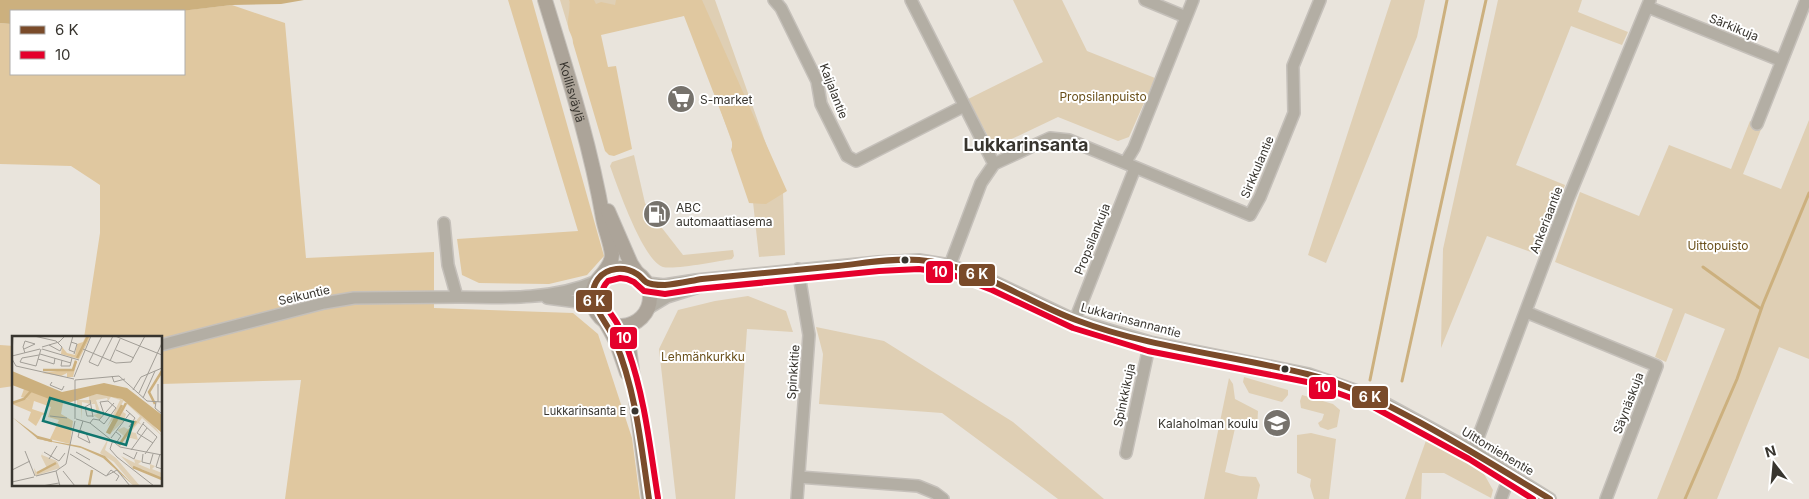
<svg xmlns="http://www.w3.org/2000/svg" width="1809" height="499" viewBox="0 0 1809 499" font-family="Inter,sans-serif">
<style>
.green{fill:#dfcfb4}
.forest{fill:#e0c8a0}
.water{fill:#ccb07e}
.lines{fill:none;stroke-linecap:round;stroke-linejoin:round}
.stream{stroke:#ccb07e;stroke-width:3}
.minor-casing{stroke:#c5c0ba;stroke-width:14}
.major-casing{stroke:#c5c0ba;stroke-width:16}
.minor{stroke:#b3aea4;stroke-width:11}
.major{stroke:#aca499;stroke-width:14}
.bus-1-casing{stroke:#fff;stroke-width:10}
.bus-2-casing{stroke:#fff;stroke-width:10}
.bus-1{stroke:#7a4b2a;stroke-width:6}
.bus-2{stroke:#e4002b;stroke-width:6}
.bus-dot{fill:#38352f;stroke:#fff;stroke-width:2}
.labels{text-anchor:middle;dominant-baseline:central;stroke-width:4;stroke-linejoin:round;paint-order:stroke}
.bus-label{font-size:11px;fill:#38352f;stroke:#fff;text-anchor:end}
.street-label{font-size:12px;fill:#38352f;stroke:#fff}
.park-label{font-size:12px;fill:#6a501b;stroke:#fff}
.poi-label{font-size:12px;fill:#38352f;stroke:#fff;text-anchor:start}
.district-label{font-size:18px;font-weight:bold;fill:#38352f;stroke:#fff}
.inset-river{fill:none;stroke:#ccb07e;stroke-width:2.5}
.inset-road{fill:none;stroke:#a29e97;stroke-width:1}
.view{fill:#0f766e;fill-opacity:0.15;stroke:#0f766e;stroke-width:2.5}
.inset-edge{fill:none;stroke:#38352f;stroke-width:2.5}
.line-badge{stroke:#fff;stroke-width:2}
.badge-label{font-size:14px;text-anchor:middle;font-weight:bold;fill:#fff}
</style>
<rect width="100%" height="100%" fill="#e9e4dc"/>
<path class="green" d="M560,0H569L571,8L568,26Z
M590,0H715L783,192L785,255L759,257L753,202L687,15L600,34Z
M1013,0H1062L1087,51L1155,78L1129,137L1118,141L1058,117L1001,144L990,140L968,99L1043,62Z
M1391,0H1425L1417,37L1326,263L1308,255Z
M1498,0H1582L1578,12L1628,32L1622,45L1571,26L1516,165L1565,185L1539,255L1487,236L1441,348L1443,249Z
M1809,120V359L1779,347L1717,499H1657L1725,329L1685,313L1666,362L1655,357L1673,309L1555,262L1580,192L1639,216L1669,145L1731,169L1750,121L1762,127L1743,174L1781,189Z
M634,155L645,203L655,219L683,255L733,250L734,256L732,259C719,261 674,270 663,267C643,261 617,185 610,166L612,162Z
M748,296L786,311L793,332L747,329L735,499H676L659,349L678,310L715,301Z
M816,327L884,341L1013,422L1104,499H1058L942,413L819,404L823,354Z
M1244,377L1288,390V395L1282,402L1249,393L1243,382Z
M1229,378L1233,384L1235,399L1258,411L1257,429L1236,424L1225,472L1240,476L1256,477L1260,485L1257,499H1204Z
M1302,395L1333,404L1340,410L1337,427L1328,430L1320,427L1318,423L1322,420L1324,414L1301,408L1300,401Z
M1311,433L1336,439L1329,499H1314L1310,486L1311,479L1297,473V435Z
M1428,435L1479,465L1493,490L1491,498L1444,473H1422L1421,499H1405Z"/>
<path class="forest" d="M508,0H532L604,256L587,275L549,284L479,283L462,275L457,239L578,231Z
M569,0H594L596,4L601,2L615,5L616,0H702L787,191L766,204L749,203L731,150L732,147V141L684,16L601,35L608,67L616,66L632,149L614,156L609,155L605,151L573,43C573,36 569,33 568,26C567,18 571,10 569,0Z
M232,5L285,23L306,258L434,252V308L573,313L598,334L632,438L640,499H285L301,380L161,384V338H84L100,233V185L71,166L0,164V23L11,24V74H184V11H179Z
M0,345L14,346V386L0,388Z"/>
<path class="water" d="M0,0H304L281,4L232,5L181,11H11V24L0,23Z"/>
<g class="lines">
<path class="stream" d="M1703,267L1761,309
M1370,380L1447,0
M1402,381L1486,0
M1685,499L1737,379L1763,304L1809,193"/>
<g class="minor-casing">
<path id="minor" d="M774,0L781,8L817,81L821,104L847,156L856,161L964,106
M911,0L994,164
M1145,0L1186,17
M1648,7L1782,61
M1757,124L1806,0
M1125,163L1250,215L1260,197L1294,113L1293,66L1320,0
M444,223L448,265L457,297C503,298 554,300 597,281
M950,265L981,183L994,164L1050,138L1069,140L1125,163L1134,148L1193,0
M647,283L664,285L696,280L878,262L919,260L950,265L995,282L1075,320L1150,342L1309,374L1372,396L1473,451L1550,499
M547,298L578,302L595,308
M647,309L667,297L705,285
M1526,312L1657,366L1606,499
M1075,320L1135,168
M161,345L324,303L354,298L457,297
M1473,451L1568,199L1650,0
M1126,453L1150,342
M799,477L918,486L935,493L943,499
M797,499L809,335L798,269
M1501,499L1505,488L1512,475"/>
</g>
<g class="major-casing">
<g id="major">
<path id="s1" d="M545,0C567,72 590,143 603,218C605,230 611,243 612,255C612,263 607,268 602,275"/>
<path d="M608,211L631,264L637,273"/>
<circle cx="621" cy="297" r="29"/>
<path d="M605,321L616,341L627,373"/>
<path d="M632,324L629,330L628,340L649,499"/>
</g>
</g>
<use href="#minor" class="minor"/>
<use href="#major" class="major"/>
<g class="bus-1-casing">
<path id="bus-1" d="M649,499C641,445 636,391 615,341C608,321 582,301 598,279C607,267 625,266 637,274C641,276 643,280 646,282C650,285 660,285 665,285C677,284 690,281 702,279C747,275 793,270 838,266C865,263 893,258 919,260C976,264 1024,301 1076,320C1150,348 1230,355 1307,374C1348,384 1384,403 1421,423C1465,447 1507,473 1550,499"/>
</g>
<g class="bus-2-casing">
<path id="bus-2" d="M658,498C650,448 645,398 628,350C625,341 622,333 618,325C610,310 593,297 608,281L620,278L627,279L634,282L644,291L665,294L697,289L879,271L919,269L948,273L992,290L1073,328L1148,351L1307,382L1368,404L1469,459L1533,499"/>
</g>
<use href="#bus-1" class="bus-1"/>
<use href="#bus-2" class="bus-2"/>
</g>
<defs>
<g id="supermarket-disc" transform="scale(1.4375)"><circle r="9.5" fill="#76726c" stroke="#fff"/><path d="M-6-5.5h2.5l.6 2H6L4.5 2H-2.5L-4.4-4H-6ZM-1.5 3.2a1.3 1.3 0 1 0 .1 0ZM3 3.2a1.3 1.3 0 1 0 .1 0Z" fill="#fff"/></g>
<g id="fuel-disc" transform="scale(1.4375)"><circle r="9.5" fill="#76726c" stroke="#fff"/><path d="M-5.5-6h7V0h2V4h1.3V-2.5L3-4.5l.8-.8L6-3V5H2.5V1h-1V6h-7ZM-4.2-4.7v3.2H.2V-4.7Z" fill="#fff"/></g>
<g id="school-disc" transform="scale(1.4375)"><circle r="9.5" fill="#76726c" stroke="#fff"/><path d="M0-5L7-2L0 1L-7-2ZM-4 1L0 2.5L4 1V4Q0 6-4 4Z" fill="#fff"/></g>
</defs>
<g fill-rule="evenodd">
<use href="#supermarket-disc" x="681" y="99"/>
<use href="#fuel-disc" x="657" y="214"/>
<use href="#school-disc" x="1277" y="423"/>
</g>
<g class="bus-dot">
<circle cx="905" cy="260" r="4.5"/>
<circle cx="1285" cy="369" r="4.5"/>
<circle cx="635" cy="411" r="4.5"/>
</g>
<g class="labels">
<g class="bus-label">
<text x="626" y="411">Lukkarinsanta E</text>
</g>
<g class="street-label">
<text transform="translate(1734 27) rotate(22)">Särkikuja</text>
<text transform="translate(834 91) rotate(69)">Kaijalantie</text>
<text stroke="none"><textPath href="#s1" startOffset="96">Koillisväylä</textPath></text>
<text transform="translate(1257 167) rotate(-67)">Sirkkulantie</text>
<text transform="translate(1546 220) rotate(-69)">Ankeriaantie</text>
<text transform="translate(1092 239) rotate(-68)">Propsilankuja</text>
<text transform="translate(304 295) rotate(-13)">Seikuntie</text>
<text transform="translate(1131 320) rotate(15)">Lukkarinsannantie</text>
<text transform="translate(793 372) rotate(-86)">Spinkkitie</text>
<text transform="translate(1124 395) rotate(-78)">Spinkkikuja</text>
<text transform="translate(1628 403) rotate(-69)">Säynäskuja</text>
<text transform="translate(1498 451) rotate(31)">Uittomiehentie</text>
</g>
<g class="park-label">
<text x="1103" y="96">Propsilanpuisto</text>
<text x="1718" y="245">Uittopuisto</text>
<text x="703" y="356">Lehmänkurkku</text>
</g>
<g class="poi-label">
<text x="700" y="99">S-market</text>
<text x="676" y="207">ABC<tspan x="676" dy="14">automaattiasema</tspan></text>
<text x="1258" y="423" text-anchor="end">Kalaholman koulu</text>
</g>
<g class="district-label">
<text x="1026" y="144">Lukkarinsanta</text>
</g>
</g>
<g transform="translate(12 336)">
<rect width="150" height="150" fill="#e9e4dc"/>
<path d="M85,58L96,59L112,64L102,82L95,91L108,64L99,61L96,65L95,62L84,64L90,81L87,83L81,79L85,78L83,68H79L82,65L78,68L70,66V84L69,72L65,71V64H77V60ZM115,66L138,85L150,100L130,82L127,86L130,89L126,87L119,96L124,97L126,104L115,101L108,110L112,100L105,94L112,91L117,94L128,80L115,68L111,76L114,78L112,85L99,97ZM97,101L93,114L104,122L128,150H122L102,126L88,117ZM31,116L30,119L45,125L48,132L23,140L22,132L25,137L35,132L29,120ZM109,120L123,127L122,123L130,125L126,128L138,133V128L143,130L140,133L150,137V143L130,133H121Z" fill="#dfcfb4"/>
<path d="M74,0H79L67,23L49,18L50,11L55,17L63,19L65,8L71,6ZM63,24L65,25L61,41H55V37L49,40L30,37L60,33ZM12,53L51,67L49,78L61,85L58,108L38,103L47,84L36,81L39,71L22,65L20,73L35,78L30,79L24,90L16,84L19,76L0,68L11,62L19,64L9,61Z" fill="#e0c8a0"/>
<path d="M0,35L50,56L92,47L115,52L150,79V97L110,63L85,58L59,66L40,64L0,49ZM0,81L27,101L28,103L68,110L93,120L122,150L91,122L69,112L26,103Z" fill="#ccb07e"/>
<path class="inset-river" d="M65,22L76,0M31,34H61L64,25M0,67L12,63L19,55M143,68L137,56L150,35M95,97L110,69M97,98L114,67M25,101L40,105M107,109L124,85M121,131L150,143M25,137L44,127M77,150L80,134"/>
<path class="inset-road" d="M22,0L44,5L50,11L48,15L37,9M61,0L57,14L62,16M90,0L77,26L86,30L101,0M103,0L150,19M59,6L65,8L62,18M30,11L47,6L53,0M12,13L23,8L13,5L11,11L13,17M30,13L67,24M71,13L104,27L119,26L133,0M104,14L122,22M28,18L59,27M0,19L1,0M27,19L10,22L8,26L24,30L29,13M0,20L28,13M0,23L4,30L62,43M26,23L42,28L43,22M50,24L49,30H58L60,22M98,25L108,3M100,40L102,46L113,43M62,41L79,0M63,44L107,40L135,65L150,66M63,44V83M40,46L38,49L50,54L52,50M121,54L129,41L150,32M127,57L150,7M131,62L143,35M78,64L81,81M144,66L143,72L150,78M146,66V48M78,68L73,71L75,80H81M114,74L123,82L117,91M38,80L55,82M64,83L78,87L108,111L150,119M87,84L92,88L104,72L96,65L88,66L92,78M132,86L125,97L141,107M78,87L81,83L87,84L102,67M131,88L145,101L133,118M68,94L74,97L78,107L66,101L67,97L71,85M104,96L109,100L104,107M99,102L118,77M101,104L98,113L105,121L142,150M119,114L135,92M13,115L23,140M32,116L47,125L53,117M64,116L78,124M111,117L122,123L125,116M58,118L94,140M131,118L130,126L138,128L141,118M148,118L144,131L150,133M37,123L45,110M0,134L18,125M44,135L48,150M51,135L63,150M95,139L99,134L107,140L104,145M24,140L44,135L54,128L63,85M94,140L105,134L118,150M0,146L22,141M30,150L47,147"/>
<path class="view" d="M38,62L121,86L114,109L31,85Z"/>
<rect width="150" height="150" class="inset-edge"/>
</g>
<g class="line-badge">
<rect x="925" y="260" width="29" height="24" rx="5" fill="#e4002b"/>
<rect x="958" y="263" width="38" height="24" rx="5" fill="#7a4b2a"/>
<rect x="575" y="289" width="38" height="24" rx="5" fill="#7a4b2a"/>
<rect x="609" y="326" width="29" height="24" rx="5" fill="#e4002b"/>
<rect x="1308" y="376" width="29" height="24" rx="5" fill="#e4002b"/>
<rect x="1351" y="385" width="38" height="24" rx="5" fill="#7a4b2a"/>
</g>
<g class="badge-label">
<text x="940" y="277">10</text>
<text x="977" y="279">6 K</text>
<text x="594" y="306">6 K</text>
<text x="624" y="343">10</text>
<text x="1323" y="392">10</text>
<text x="1370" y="402">6 K</text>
</g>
<rect x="10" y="10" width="175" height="65" fill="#ffffff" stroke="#afaeac"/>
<rect x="20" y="26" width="25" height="8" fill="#7a4b2a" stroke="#afaeac"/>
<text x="55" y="35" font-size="15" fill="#38352f">6 K</text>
<rect x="20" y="51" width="25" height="8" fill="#e4002b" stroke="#afaeac"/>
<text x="55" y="60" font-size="15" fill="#38352f">10</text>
<g transform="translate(1774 464) rotate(344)" stroke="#ffffff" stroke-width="4" paint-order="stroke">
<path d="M0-4L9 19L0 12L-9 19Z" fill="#38352f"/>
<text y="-8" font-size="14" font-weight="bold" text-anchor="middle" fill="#38352f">N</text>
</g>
</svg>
